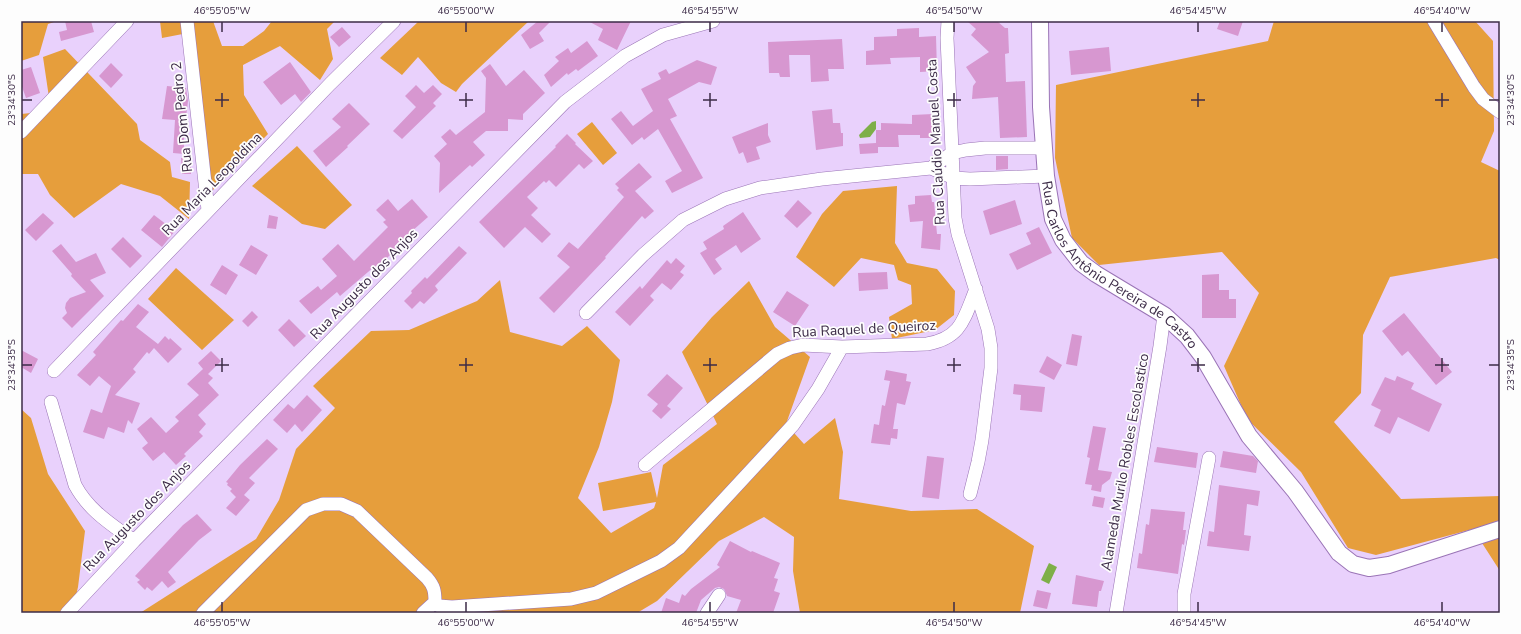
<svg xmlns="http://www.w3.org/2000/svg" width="1521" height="634" viewBox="0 0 1521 634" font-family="'Nunito Sans',sans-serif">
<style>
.green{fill:#e69e3c}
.water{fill:#7eaf48}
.building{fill:#d797d0}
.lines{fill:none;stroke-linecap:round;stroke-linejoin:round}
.minor-casing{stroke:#9a74b6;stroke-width:14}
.tertiary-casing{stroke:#9a74b6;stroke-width:18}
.minor{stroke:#fff;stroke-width:13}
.tertiary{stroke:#fff;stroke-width:16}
.ticks{fill:none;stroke:#3c2b47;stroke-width:1.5}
.labels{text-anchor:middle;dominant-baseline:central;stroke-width:3.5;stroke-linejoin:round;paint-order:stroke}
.street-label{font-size:14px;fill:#3c2b47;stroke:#fdfdfd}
.neatline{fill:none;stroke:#3c2b47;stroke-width:1.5}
.ticks-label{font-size:10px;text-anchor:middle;fill:#3c2b47}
</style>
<rect width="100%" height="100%" fill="#e9d1fc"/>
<path class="green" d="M21,21H57L48,24L39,55L21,61Z
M160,21H213L222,46H243L264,31L272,21H335L327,29L333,59L320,80L280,46L243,65L244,95L268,134L213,190L207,152L193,32L162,38Z
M419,21H529L462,84L456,92L441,83L418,57L402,75L380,58Z
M1274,21H1475L1493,41L1494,131L1481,162L1500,171V260L1496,258L1390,277L1363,335L1361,393L1334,422L1401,499L1500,496V571L1473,529L1376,555L1348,548L1301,472L1247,419L1224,366L1259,293L1222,252L1099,265L1072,238L1055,158L1056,85L1268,41Z
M65,49L137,124L140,140L170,162L172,177L190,182L189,219L160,196L121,184L74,218L50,195L38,174H21V114L51,111L43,57Z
M592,122L617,153L603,165L577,134Z
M297,146L352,205L325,229L302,224L252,186Z
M897,186L895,243L907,263L937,269L955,291L954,315L935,330L892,339L889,317L912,304L911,285L898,280L894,265L861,258L834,287L796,257L822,214L843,191Z
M176,268L234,320L202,350L148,299Z
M500,280L510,332L562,346L587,326L620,360L612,402L599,447L578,498L611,533L654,508L656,502L603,511L598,483L651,472L657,498L663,465L717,424L682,352L712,317L749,281L775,327L810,357L786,424L804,444L835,418L843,452L839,499L911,511L977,509L1034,546L1020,613H800L793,571L794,537L764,517L719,541L657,601L637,613H140L256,539L279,500L296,449L335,408L313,386L371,331L409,330L477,301Z
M21,409L31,418L48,474L85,531L78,587L72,613H21Z"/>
<path class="water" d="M876,121V129L870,137L860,138L859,135L872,122Z
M1049,563L1057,567L1049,584L1041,580Z"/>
<path class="building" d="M65,21H91L94,32L61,41L59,32L67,30Z
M538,21H551L539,33L544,41L530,49L521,35Z
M588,21H631L617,50L598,40L603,29Z
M967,21H997L1005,28H1008L1009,53L1005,54L1006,82L1025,81L1027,137L1000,138L998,97L972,99L973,86L976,82L966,67L989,52L971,35L976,29Z
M1220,21H1243L1238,36L1217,29Z
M342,27L351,37L339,47L330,37Z
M919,28V37L936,36L937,71L920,72V57L890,58L891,64L866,65V51L874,50V37L897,36V29Z
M842,39L844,69H828L829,81L811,82L810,55H789L790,77H780L779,73H769L768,42Z
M587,41L598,56L578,71L576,69L568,75L567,73L551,87L544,75L559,61L555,57L568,48L571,53Z
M1109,47L1111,71L1071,75L1069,51Z
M697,60L717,67L711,85L699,82L668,99L677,116L670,119L703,178L672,193L665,181L682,171L658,129L644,140L642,137L632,145L611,119L621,111L633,126L653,111L641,89L661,79L658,73L666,69L669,74Z
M290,62L311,92L301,102L295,94L281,105L263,82Z
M111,63L123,75L111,88L99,76Z
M490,64L506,86L524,70L545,93L523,114V120L508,119V131H486L473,142L485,155L472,167L470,165L439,193L440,163L434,156L447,144L441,137L450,129L456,135L485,112L486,78L481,71Z
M31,67L40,93L26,98L21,84V70Z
M416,85L424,93L433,85L442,94L433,103L436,106L402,139L393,131L416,107L405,96Z
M167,86L186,88L188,101L184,134V154L173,153L175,120L162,119Z
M349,103L370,124L347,146L348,147L326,167L313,151L341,127L332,119Z
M832,109L833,123H840L841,133H843V146L816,150L812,111Z
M933,114V138H920V135H898L899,147H878V153L860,154L859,144L876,143V130H881V123L912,124V115Z
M768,123V135L771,142L756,147L760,159L747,163L743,152L739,154L732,137Z
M567,134L576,143L575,144L593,161L584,169L579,164L556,187L549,180L546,183L544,181L527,197L538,208L531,215L551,234L542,243L525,227L504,248L479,222L556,147L555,146Z
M996,156H1008V169L996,170Z
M191,157V174H182L181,158Z
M639,163L652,177L635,191L654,211L645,219L642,216L605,257L606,258L554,313L539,298L570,267L557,256L569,242L578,249L624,197L617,190L619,188L615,184Z
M931,195L932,202H934L937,234H941L940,250L921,248L923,221L910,222L908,205L915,204V196Z
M388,199L398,211L412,199L428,217L395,246L397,248L377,268L375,266L340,296L337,292L311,314L299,301L318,286L321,290L337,276L322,259L338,244L354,261L388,227L383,222L386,220L376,210Z
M798,200L812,213L797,228L784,216Z
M1015,200L1022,224L990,235L983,211Z
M743,212L761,239L741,253L736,245L715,259L722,269L714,275L700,253L707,249L703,242L724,229L723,226Z
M43,213L54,223L36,241L25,230Z
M154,215L175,231L162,247L141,230Z
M269,215L278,217L276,229L267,228Z
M1039,227L1052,253L1017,270L1009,254L1031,244L1026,233Z
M123,237L142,256L130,268L111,249Z
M61,244L76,262L96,253L106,273L90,280L104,296L72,328L62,318L67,313L65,308L66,303L70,298L86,292L71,276L72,274L52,251Z
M251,245L268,255L256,275L239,265Z
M459,246L467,253L435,286L438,290L424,304L420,301L412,309L404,301L412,293L411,291L425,277L427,279Z
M676,258L685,266L680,272L684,275L671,290L662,283L650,296L654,300L630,326L615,312L640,286L642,289L667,260L671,264Z
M222,265L238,275L226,295L210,285Z
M887,272L888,289L859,291L858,273Z
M1219,274V290H1229V299H1236V318H1202V275Z
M787,291L809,305L795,326L773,312Z
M138,304L149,312L136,327L158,344L165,336L169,340L170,338L182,349L168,363L154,348L149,354L147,352L133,369L136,372L115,395L140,403L132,424L128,420L124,433L108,427L104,439L83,432L91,409L102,413L111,386L99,376L90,386L77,375L96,355L93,352L121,320L123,321Z
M252,311L258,317L248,327L242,321Z
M1404,313L1452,372L1436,385L1408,351L1402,356L1382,331Z
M289,319L306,336L294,347L278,330Z
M1072,334L1082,336L1077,366L1066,364Z
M21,350L38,359L31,373L21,367Z
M211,351L221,361L208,374L213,378L208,383L219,395L198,415L206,424L199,432L203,436L184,454L186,456L176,465L164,452L153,461L142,448L148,443L137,429L151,417L166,433L179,421L175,417L199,395L187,384L203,369L198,363Z
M1047,356L1062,365L1054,380L1039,372Z
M886,370L907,374L906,381L911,382L905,405L897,403L893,429H898L897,439L891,438L890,445L871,443L874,424L879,425L882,405L885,406L890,381L884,380Z
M667,374L683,388L667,406L671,409L661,419L652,411L658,404L647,395Z
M1397,376L1414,383L1411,389L1442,404L1429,432L1398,417L1390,434L1374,426L1381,410L1371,405L1385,377L1395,381Z
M1014,384L1045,387L1042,412L1020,410L1021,395L1013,394Z
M307,395L322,410L302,432L295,424L287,433L273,420L288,404L294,409Z
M1093,426L1106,428L1098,470L1112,472L1110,479L1102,485L1101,492L1091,490L1092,485L1085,484L1090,458L1087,457Z
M267,439L278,449L249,478L255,483L244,495L250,500L236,516L226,508L236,497L230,491L232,489L227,485L228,483L226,482L240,465Z
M1157,447L1198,453L1196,468L1154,462Z
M1223,451L1253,456L1258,461L1256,473L1220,467Z
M927,456L944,458L939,499L922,497Z
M1219,485L1260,491L1258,506L1247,504L1244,535L1251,536L1249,551L1207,546L1209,531L1214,532Z
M1094,496L1105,498L1103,508L1092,506Z
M1151,509L1185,512L1183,530H1186L1184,545L1182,544L1178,574L1137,568L1139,553L1142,554L1146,524L1149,525Z
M197,514L212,530L199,540L168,572L176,582L168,588L162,581L152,591L147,587L145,590L137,582L140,580L135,576L183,525Z
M730,541L751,552L752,551L780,563L774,578L778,579L774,591L780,593L773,613H736L741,600L727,596L724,589L719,587L715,588L701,600L696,613H661L666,598L679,603L682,594L685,596L691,589L720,567L717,565Z
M1076,575L1104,581L1101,591H1099L1097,607L1072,604Z
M1037,590L1051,593L1047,609L1033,606Z"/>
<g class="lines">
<g class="minor-casing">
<path id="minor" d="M187,21L208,210
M948,21L947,38L955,218L958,234L988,329L991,348V368L982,440L978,462L970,494
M1434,21L1474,87L1483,99L1500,112
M21,132L127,21
M931,168L954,178L970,179L1046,176
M586,313L643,255L683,220L725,199L760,188L822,179L931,168L952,153L966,150L985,148H1044
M54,371L330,84L394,21
M51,402L75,485C89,511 111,524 134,541
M645,465L777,354L790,348L803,345L842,347L927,344C962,338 964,318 976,289
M67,613L134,541L565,102L625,56L663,35L713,21
M203,613L306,510L323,504H341L357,511L427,578C434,586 435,591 435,602L439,606L452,607L571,599L596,593L661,561L679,548L793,425L818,389L842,347
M423,613L435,602
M707,613L719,595
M1116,613L1160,346L1164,315
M1184,613V594L1209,458"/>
</g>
<g class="tertiary-casing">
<g id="tertiary">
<path id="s1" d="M1040,21L1041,107L1046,176L1053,219L1063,240L1081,263L1096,274L1164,315L1187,336L1203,357L1249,436L1295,491L1339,553L1353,564L1369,568L1389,565L1500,529"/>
</g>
</g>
<use href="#minor" class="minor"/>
<use href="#tertiary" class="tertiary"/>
</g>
<path class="ticks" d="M222,22V32M466,22V32M710,22V32M954,22V32M1198,22V32M1442,22V32M222,93V107M466,93V107M710,93V107M954,93V107M1198,93V107M1442,93V107M22,100H32M215,100H229M459,100H473M703,100H717M947,100H961M1191,100H1205M1435,100H1449M1489,100H1499M222,358V372M466,358V372M710,358V372M954,358V372M1198,358V372M1442,358V372M22,365H32M215,365H229M459,365H473M703,365H717M947,365H961M1191,365H1205M1435,365H1449M1489,365H1499M222,602V612M466,602V612M710,602V612M954,602V612M1198,602V612M1442,602V612"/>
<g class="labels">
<g class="street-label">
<text transform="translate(182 117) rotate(-96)">Rua Dom Pedro 2</text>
<text transform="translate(936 142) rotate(-93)">Rua Claúdio Manuel Costa</text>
<text transform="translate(212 184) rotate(-46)">Rua Maria Leopoldina</text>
<text stroke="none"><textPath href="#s1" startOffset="277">Rua Carlos Antônio Pereira de Castro</textPath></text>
<text transform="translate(364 284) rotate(-46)">Rua Augusto dos Anjos</text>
<text transform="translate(864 329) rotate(-3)">Rua Raquel de Queiroz</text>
<text transform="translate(1125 462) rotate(-80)">Alameda Murilo Robles Escolastico</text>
<text transform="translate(137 516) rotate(-46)">Rua Augusto dos Anjos</text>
</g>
</g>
<rect width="1521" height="634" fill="none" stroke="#fdfdfd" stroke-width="44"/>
<rect x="22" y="22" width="1477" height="590" class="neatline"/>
<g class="ticks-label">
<text x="222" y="14">46°55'05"W</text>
<text x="466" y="14">46°55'00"W</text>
<text x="710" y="14">46°54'55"W</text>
<text x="954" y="14">46°54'50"W</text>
<text x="1198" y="14">46°54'45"W</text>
<text x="1442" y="14">46°54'40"W</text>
<text transform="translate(11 100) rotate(-90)" y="4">23°34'30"S</text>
<text transform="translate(1510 100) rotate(-90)" y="4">23°34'30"S</text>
<text transform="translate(11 365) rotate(-90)" y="4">23°34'35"S</text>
<text transform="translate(1510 365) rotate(-90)" y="4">23°34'35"S</text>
<text x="222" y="626">46°55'05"W</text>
<text x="466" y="626">46°55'00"W</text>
<text x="710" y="626">46°54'55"W</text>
<text x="954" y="626">46°54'50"W</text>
<text x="1198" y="626">46°54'45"W</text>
<text x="1442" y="626">46°54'40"W</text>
</g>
</svg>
